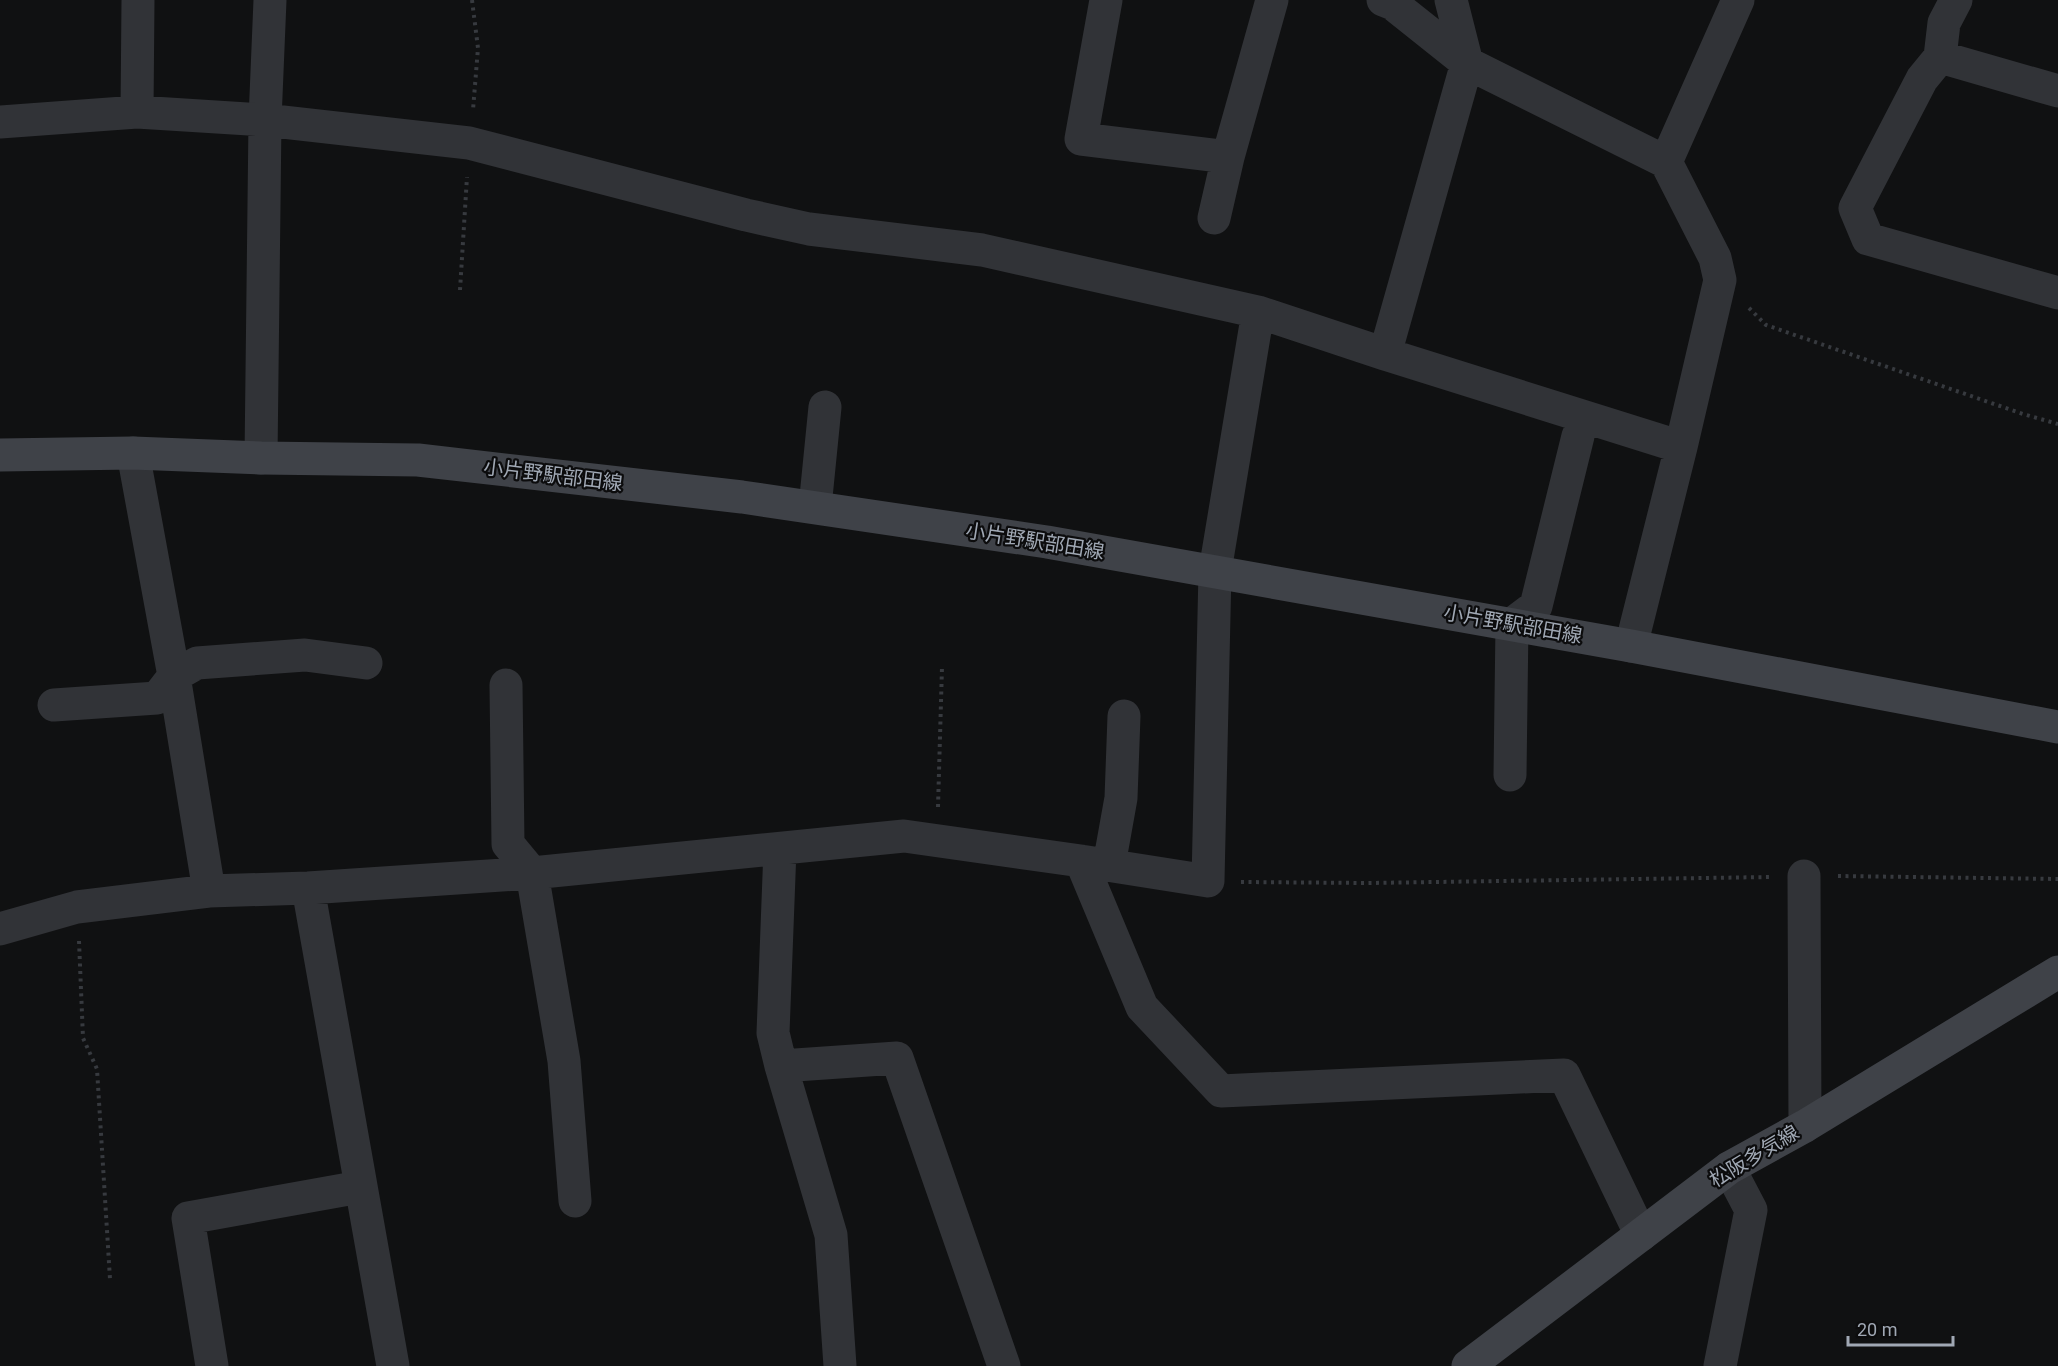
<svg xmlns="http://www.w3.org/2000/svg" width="2058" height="1366" viewBox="0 0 2058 1366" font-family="Roboto,'Noto Sans JP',sans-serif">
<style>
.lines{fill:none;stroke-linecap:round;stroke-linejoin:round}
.path{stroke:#373a3f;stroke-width:4;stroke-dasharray:3 4.5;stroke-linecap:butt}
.street{stroke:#313337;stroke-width:33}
.secondary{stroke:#3f4248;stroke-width:33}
.labels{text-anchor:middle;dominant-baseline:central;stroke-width:4.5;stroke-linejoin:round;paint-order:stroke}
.street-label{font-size:20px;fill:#a0a8b4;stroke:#0c0c0d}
</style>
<rect width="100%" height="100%" fill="#101112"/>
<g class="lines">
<path class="path" d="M472,0L478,48L473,110
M460,290L467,177
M1749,308L1766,325L2023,414L2058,424
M938,807L942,667
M1838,876L2058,879
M1241,882L1368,883L1771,877
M79,941L83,1038L97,1069L110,1279"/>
<path class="street" d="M1106,0L1081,139L1228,157
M1383,0L1393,4L1467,63
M1451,0L1467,63
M1956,0L1944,23L1940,57L1922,79L1855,208L1868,239L2058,293
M1940,57L2058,91
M137,112L138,0
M0,122L137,112L265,120L469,143L746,215L809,229L982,250L1258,312L1385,354L1467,63L1666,162L1715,258L1720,280L1681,447L1631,646
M1666,162L1738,0
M1214,218L1228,157L1272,0
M1385,354L1681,447
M133,453L174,676L209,891
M261,458L265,120L270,0
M815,507L825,407
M506,685L508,844L532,873L564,1061L575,1201
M54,705L157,698L174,676L197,663L305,655L366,663
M1510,775L1512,624L1536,606L1578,436
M780,849L773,1033L781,1066L831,1235L840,1366
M1081,861L1142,1007L1221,1091L1564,1075L1641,1235
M1109,865L1121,798L1124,716
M1804,876L1805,1126
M308,888L393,1366
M0,929L77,907L209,891L308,888L532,873L904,836L1081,861L1208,881L1215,571L1258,312
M781,1066L897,1058L1004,1366
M212,1366L188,1218L360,1187
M1720,1366L1751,1210L1729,1168"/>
<path class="secondary" d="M0,455L133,453L261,458L418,460L742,497L1047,542L1631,646L2058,727
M1468,1366L1729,1168L1805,1126L2058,972"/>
</g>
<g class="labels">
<g class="street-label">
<text transform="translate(553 475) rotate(7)">小片野駅部田線</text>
<text transform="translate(1035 541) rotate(9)">小片野駅部田線</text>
<text transform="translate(1513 624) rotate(10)">小片野駅部田線</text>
<text transform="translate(1754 1156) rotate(-31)">松阪多気線</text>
</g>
</g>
<path d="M1848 1336v9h105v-9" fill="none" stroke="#a0a8b4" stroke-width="3"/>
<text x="1857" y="1336" font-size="18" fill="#a0a8b4" stroke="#0c0c0d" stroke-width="4.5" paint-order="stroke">20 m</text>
</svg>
